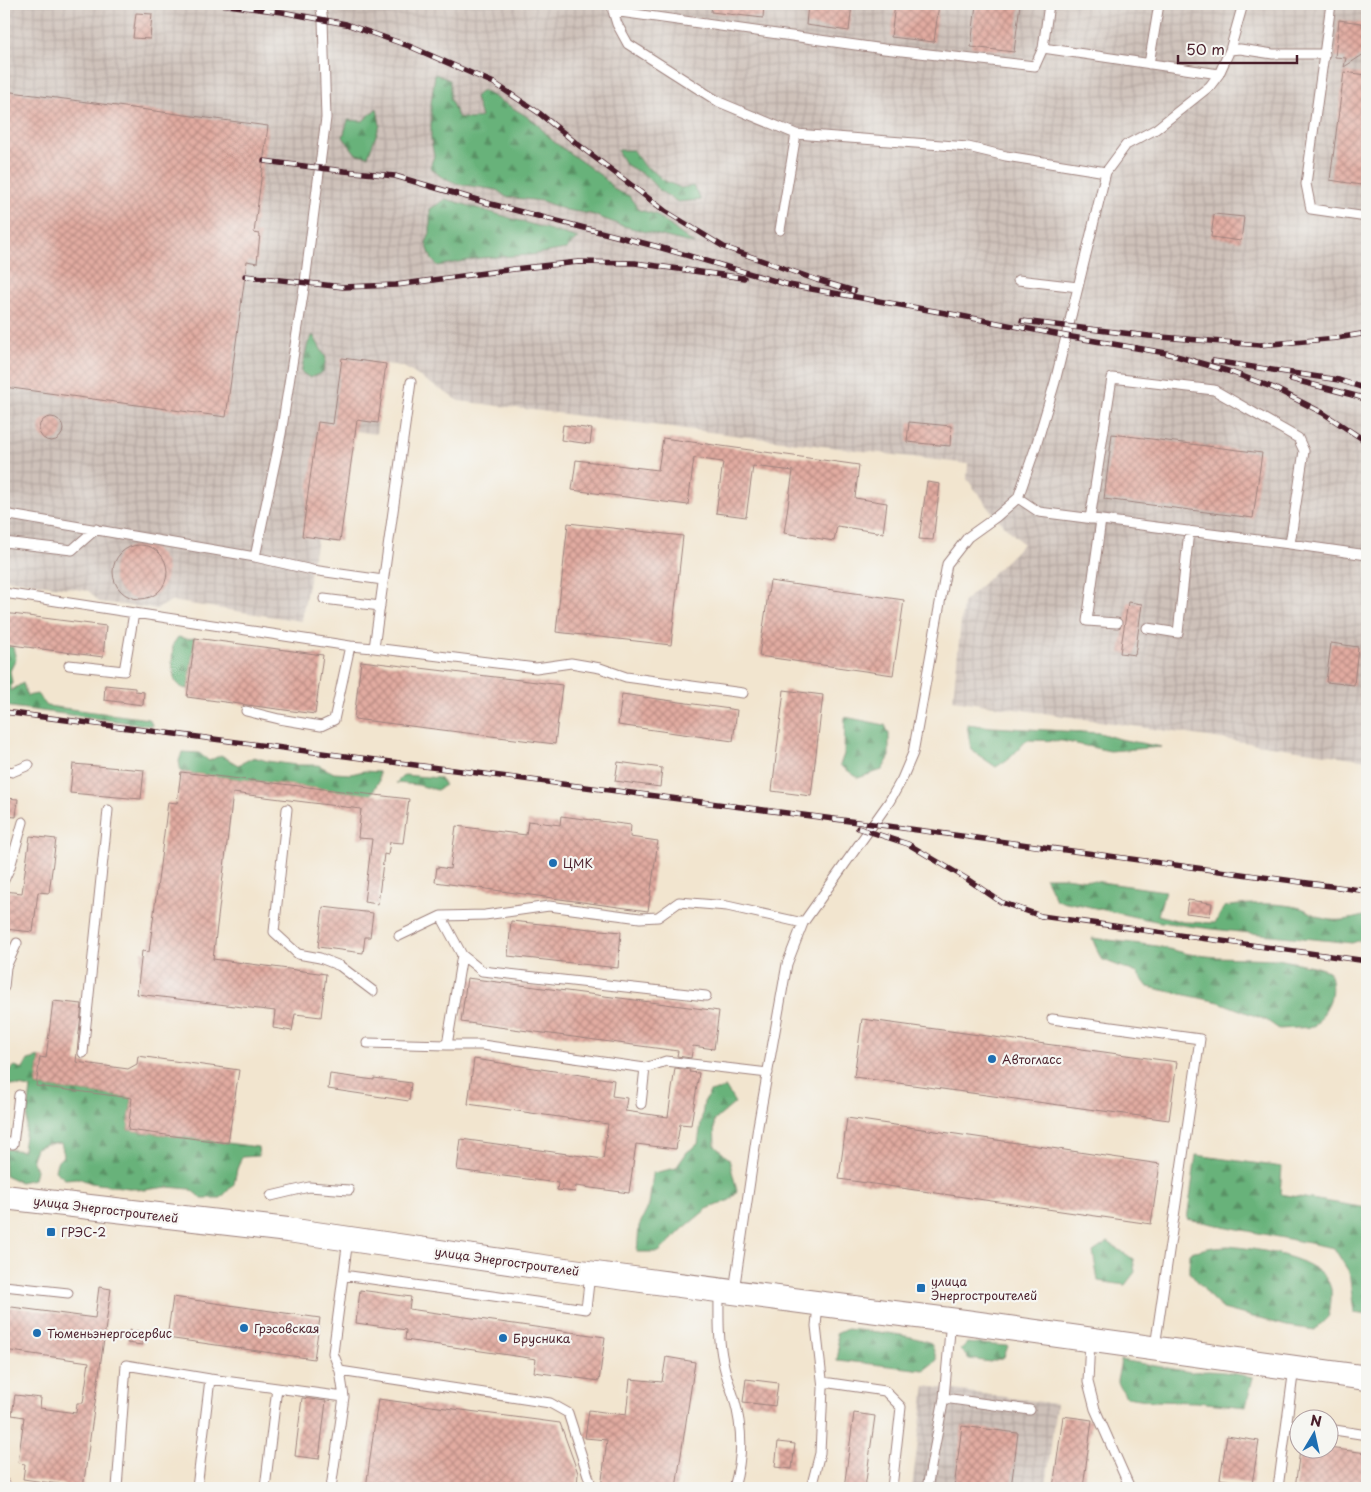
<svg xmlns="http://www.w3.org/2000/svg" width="1371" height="1492" viewBox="0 0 1371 1492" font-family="'Playpen Sans',sans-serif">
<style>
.industrial{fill:url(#industrial-grid)}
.forest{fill:url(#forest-firs);stroke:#596852}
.building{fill:url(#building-cross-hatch)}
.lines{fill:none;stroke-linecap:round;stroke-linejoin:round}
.service-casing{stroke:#9e827d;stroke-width:11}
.secondary-casing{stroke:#9e827d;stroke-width:26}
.service{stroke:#fff;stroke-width:9}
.secondary{stroke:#fff;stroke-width:24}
.rail-casing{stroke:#4a1f2b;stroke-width:5.5}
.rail{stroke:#f6f6f2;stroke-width:4;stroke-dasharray:11;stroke-linecap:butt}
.poi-dot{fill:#1f6fb2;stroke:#f6f6f2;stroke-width:2}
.labels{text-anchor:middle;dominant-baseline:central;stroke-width:4.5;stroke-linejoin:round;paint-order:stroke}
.poi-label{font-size:12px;fill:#4a1f2b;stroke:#f6f6f2;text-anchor:start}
.street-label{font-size:12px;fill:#4a1f2b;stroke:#f6f6f2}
</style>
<defs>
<pattern id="industrial-grid" width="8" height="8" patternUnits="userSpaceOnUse" patternTransform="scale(1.25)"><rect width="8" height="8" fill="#cec1b9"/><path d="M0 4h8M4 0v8" fill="none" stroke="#b2a59f"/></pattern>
<pattern id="forest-firs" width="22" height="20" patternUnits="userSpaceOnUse" patternTransform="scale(1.25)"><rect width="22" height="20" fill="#68b27a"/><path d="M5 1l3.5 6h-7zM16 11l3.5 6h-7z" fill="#589064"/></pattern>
<pattern id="building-cross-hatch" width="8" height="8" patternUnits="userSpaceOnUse" patternTransform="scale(1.25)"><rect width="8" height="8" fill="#e2aca1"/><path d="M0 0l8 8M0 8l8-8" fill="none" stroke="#b98b83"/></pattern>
</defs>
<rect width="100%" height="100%" fill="#f6f6f2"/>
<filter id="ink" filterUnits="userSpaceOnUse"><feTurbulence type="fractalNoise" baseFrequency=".02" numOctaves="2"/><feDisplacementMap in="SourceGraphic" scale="10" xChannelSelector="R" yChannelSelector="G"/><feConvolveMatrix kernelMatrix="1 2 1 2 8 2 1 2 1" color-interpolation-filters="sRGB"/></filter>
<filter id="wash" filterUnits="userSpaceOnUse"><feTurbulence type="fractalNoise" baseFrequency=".0096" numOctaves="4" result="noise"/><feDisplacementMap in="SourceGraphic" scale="20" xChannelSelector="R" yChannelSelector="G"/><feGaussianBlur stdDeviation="1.12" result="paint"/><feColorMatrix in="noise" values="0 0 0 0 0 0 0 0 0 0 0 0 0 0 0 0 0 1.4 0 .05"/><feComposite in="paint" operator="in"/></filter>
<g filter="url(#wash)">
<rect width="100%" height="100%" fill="#f2e5cf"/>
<path class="industrial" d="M4,4H1367V760L953,700L963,603L1023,544L996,517L967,479L968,464L459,401L402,366L386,364L376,434L355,431L340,541L317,539L301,621L171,601L157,609L99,602L89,591L4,579Z
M925,1386L1056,1404L1046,1488H912Z"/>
<path class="forest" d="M435,74L450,80V99L458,117L471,119L481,117L475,97L482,90L523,114L536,123L554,142L603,177L615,190L629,196L639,210L655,214L694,244L623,226L591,214L566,210L542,201L506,197L497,190L458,184L440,176L430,167L434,156L431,140V103Z
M377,108L380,125L368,156L356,154L343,137L348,120L363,121Z
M617,150H633L643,165L653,171L663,180L681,188L693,186L701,200L678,202L660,191L646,176L625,164Z
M446,199L578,238L566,249L530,255L480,258L438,266L432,260L426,243L430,233V209Z
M313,335L326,358L323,372L310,378L301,372L308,343Z
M178,637L188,639L195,638L188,689L182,688L175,681L172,663L173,644Z
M4,646L13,647L16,659L10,671L12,682L10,691L23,683L27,696L37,694L47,706L149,719L153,726L4,706Z
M845,717L885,725L889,734V758L882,770L858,778L840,765L844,754Z
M967,724L992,727L1100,733L1119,739L1162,747L1110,751L1062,741L1027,740L1010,758L996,767L971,750Z
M182,752L199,753L209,761L221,755L238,765L254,757L267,761L296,765H318L334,773L351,774L364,771L379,772V781L371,795L181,772L179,761Z
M404,775L439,778L445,785L437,790L418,785L396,783Z
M1045,877H1065L1165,891L1158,915L1183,922L1215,923L1224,907C1249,903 1276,902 1301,908C1308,910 1314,916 1322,918C1338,923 1351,919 1367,915V938L1352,943C1288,936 1224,932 1161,922C1126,916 1091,906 1056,900Z
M1092,938L1157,946L1189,954L1216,957L1278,959L1313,966L1329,971C1336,996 1329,1007 1314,1027L1279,1029L1266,1020L1219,1002L1148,987L1137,973L1101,959Z
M40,1057L36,1086L132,1098L128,1130L258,1147L259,1156L242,1157L237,1169L234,1184L221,1198H201L190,1189L168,1187L144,1190L91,1183L78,1178L65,1179L55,1171L57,1162L64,1155L61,1143L46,1144L36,1148L32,1159L36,1170L34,1179L20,1182L5,1175L4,1151L8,1149L23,1151L31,1088L4,1084C4,1074 8,1072 15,1066L23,1069L28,1060Z
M726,1088L735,1103L714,1121L715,1146L729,1159L737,1191L730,1200L707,1209L684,1228L659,1252H637L639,1226L649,1205L653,1173L676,1168L687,1152L698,1144L704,1102L710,1092Z
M1196,1155L1282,1167L1280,1194L1367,1208V1315L1354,1313L1349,1272L1334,1248L1187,1219Z
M1108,1242L1133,1259L1135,1272L1125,1285L1098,1281L1093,1252Z
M1228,1246C1255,1249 1324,1256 1331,1289C1332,1297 1330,1308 1329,1316L1315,1330L1287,1326L1223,1309L1211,1298L1190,1272V1252L1213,1247Z
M847,1329C875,1332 905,1333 931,1343L937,1360L924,1370L837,1360L839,1349L836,1334Z
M967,1343L1008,1346L1004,1357L990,1362L969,1359L960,1350Z
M1121,1360L1191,1372L1208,1371L1224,1372L1253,1377L1246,1407L1197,1402L1154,1401L1126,1397L1117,1381Z"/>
<g id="blocks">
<path class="building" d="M712,4H764L763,18L711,12Z
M808,4H852L849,31L806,25Z
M895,4H939L934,42L891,37Z
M976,4H1020L1014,52L971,47Z
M136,13L152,14L150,39L133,38Z
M1339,20L1361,23L1367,30V52L1344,67L1346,58L1335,57Z
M1344,72L1367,75V186L1330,180Z
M4,91L268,126L254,233L260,234L257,263L247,261L226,417L4,387Z
M1214,214L1244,217L1241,241L1211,237Z
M342,358L386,364L378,423L357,420L340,541L302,536L318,422L333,424Z
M39 429a12 12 0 1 1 24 0a12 12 0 1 1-24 0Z
M909,422L951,426L950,446L907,442Z
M563,425L592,429L590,444L561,440Z
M1112,434L1262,453L1253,518L1104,499Z
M663,438L859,465L855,498L887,503L883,533L837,526L834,541L784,533L793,471L753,466L746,517L716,513L723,462L694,458L688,505L572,490L576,460L658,470Z
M927,482L940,484L933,540L919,539Z
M568,523L683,536L671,645L556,632Z
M113 572a27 27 0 1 1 54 0a27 27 0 1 1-54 0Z
M770,581L904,600L893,675L759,656Z
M1128,602L1142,604L1135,655L1120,653Z
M4,613L106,626L103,657L4,644Z
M195,638L323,655L315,714L187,697Z
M1331,643L1358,647L1354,685L1326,682Z
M361,661L562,685L555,744L354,719Z
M105,685L135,688V691L144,692L143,705L104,700Z
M784,690L823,695L811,796L772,791Z
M622,694L737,710L733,741L618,725Z
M618,762L662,768L660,787L615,781Z
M73,764L144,770L141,799L70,793Z
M181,772L409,799L403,843L390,842L388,855L384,854L378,904L364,902L372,839L358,838L361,809L233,793L213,959L326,974L321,1017L295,1014L292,1031L273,1028L275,1011L137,994L142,951L149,952L168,802L177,803Z
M4,798L18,799L16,817L4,816Z
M561,816L631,825L630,837L658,841L648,911L435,882L437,867L450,869L456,826L526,835L528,821L560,825Z
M30,836L56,839L49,893L38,892L33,932L4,929V891L22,893Z
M1188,900L1212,903L1210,916L1186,913Z
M323,907L373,913L370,937H365L363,953L318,947Z
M511,921L621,932L618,968L508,956Z
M467,978L719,1011L714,1049L693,1046L691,1058L677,1056L678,1051L461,1022Z
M53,1001L82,1004L76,1062L128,1069L137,1064L138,1056L239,1070L228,1143L128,1130L132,1098L36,1086L40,1057L46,1058Z
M862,1019L1177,1062L1169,1120L854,1077Z
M474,1059L614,1080L612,1096L627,1098L625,1111L668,1117L675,1068L690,1070L689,1072L699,1073L691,1125L680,1124L676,1149L636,1144L629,1193L576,1186L575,1192L557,1190L558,1183L457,1170L461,1139L603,1159L608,1124L468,1104Z
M330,1074L374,1080V1078L411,1083L409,1101L328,1089Z
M847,1118L1160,1164L1151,1224L839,1179Z
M99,1287L111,1289L83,1488H65L66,1485L23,1479L25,1464L18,1463L24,1417L12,1415L15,1395L41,1398L40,1408L76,1413L77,1403H83L89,1362L4,1350V1306L95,1318Z
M360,1290L411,1297L409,1309L605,1337L599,1381L534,1372L536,1359L405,1340L406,1330L356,1323Z
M173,1297L320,1318L314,1359L167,1338Z
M129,1330L144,1332L142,1345L127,1343Z
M666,1357L695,1362L676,1488H601L607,1440L585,1438L589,1410L626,1415L630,1379L662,1382Z
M746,1379L778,1383L775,1406L743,1402Z
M302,1398L326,1401L319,1459L295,1456Z
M378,1399L560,1423L578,1473L577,1488H366Z
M854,1413L875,1416L865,1488H844Z
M1063,1416L1092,1420L1083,1488H1053Z
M962,1426L1018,1433L1011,1488H954Z
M1227,1436L1259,1441L1252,1484L1220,1479Z
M778,1442L795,1444L792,1469L775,1467Z
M1328,1448L1367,1453V1488H1295L1300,1450H1328Z"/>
</g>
</g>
<g filter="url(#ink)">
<use href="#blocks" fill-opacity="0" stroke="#9e827d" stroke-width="1"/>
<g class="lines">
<g class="service-casing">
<path id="service" d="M320,4L323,20L326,118L305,282L281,434L255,557L312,570L383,580
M613,4V11L884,49L1035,66L1043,48
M1049,4L1043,48L1219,74
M1331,4L1306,184L1311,209L1367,217
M613,11L617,24L628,44L719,102L796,134L968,147L1006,156L1106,172
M1230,50L1240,49L1273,54H1325
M1149,64L1159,4
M780,230L796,134
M1018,280L1078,287
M1018,498L1039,512L1290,544L1367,555
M4,514L255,557
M1090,519L1112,378L1214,390L1298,438L1304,451L1290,544
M1101,520L1087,621L1117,623
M4,542L72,550L96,529
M4,593L350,646L374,648L536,668L571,663L600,668L626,677L743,693
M324,599L380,606
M1147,628L1178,633L1189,531
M374,648L411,382
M69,665L124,671L134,613
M246,711L279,719L321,726L334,720L350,646
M4,770L12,772L29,765
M287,809L274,932L298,954L320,958L340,966L373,991
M4,880L10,867L23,822
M441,916L462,955L482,971L706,996
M399,936L441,916L485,915L549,906L640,918L658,917L679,902L727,906L803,923
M4,987L6,967L17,943
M1052,1019L1200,1039L1155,1347
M367,1043L447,1045H482L645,1068L666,1061L768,1073
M447,1045L462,955
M83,1053L108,810
M641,1104L645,1068
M4,1143L13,1144L19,1095
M271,1196L309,1187L349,1190
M343,1275L586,1309L590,1274
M4,1286L68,1293
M734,1291L758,1126L787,964L803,923L889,802L902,779L913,753L947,564L968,537L996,517L1018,498L1036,446L1055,382L1106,172L1126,145L1156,129L1210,86L1219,74L1230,50L1243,4
M719,1292C719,1316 718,1338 723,1361C725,1374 730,1385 734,1398C743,1430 743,1456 734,1488
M1090,1339L1088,1382L1095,1409L1130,1488
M340,1371L550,1403L568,1413L592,1488
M823,1382L885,1391L901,1407L892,1488
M944,1398L1030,1410
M1287,1424L1298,1425
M1328,1429L1367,1435
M4,1483L8,1488
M117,1488L126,1365L210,1379L344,1397
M197,1488L210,1379
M265,1488L277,1388
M331,1488L344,1397L340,1371L333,1353L348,1239
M811,1488L820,1453L823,1388L816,1326L818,1305
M927,1488L944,1398L951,1320
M1278,1488L1294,1368"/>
</g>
<g class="secondary-casing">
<path id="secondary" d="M4,1197L288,1230L550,1268L846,1307L965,1322L1367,1378"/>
</g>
<use href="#service" class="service"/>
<use href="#secondary" class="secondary"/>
<g class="rail-casing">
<path id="rail" d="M220,4L282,12L346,24L409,46L494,83L539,113L576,143L665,211L724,247L817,280L854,291
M264,161L344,171L395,176L491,204L655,246L789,285L951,314L1066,336L1166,353L1231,372L1274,388L1323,413L1367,442
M245,276L343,287L396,285L514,269L578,262L635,263L744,278
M1022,321L1149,336L1260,345L1337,338L1367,333
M1213,361L1339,380L1367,389
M1291,379L1360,397L1367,401
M4,712L873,824L1367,891
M858,828L908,844L967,879L1001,902L1041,916L1367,961"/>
</g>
<use href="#rail" class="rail"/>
</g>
</g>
<g class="poi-dot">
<circle cx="553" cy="863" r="5"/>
<circle cx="992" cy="1059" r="5"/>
<rect x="46" y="1227" width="10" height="10" rx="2.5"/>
<rect x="916" y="1283" width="10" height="10" rx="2.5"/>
<circle cx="244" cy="1328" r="5"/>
<circle cx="37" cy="1333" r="5"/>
<circle cx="503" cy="1338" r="5"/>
</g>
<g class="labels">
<g class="poi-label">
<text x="563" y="863">ЦМК</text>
<text x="1002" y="1059">Автогласс</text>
<text x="61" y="1232">ГРЭС-2</text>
<text x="931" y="1281">улица<tspan x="931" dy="14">Энергостроителей</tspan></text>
<text x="254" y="1328">Грэсовская</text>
<text x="47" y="1333">Тюменьэнергосервис</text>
<text x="513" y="1338">Брусника</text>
</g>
<g class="street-label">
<text transform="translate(106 1209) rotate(7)">улица Энергостроителей</text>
<text transform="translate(507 1261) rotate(8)">улица Энергостроителей</text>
</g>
</g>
<rect width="1371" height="1492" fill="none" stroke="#f6f6f2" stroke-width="20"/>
<g transform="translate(1314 1434) rotate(9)"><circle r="24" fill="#f6f6f2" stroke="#b1a0a2"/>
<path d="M0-4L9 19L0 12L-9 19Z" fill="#1f6fb2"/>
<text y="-8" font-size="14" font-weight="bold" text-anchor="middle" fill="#4a1f2b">N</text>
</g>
<path d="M1178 55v8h119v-8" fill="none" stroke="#4a1f2b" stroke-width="2.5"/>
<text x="1186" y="55" font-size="15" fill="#4a1f2b" stroke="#f6f6f2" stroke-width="4" paint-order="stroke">50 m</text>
</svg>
